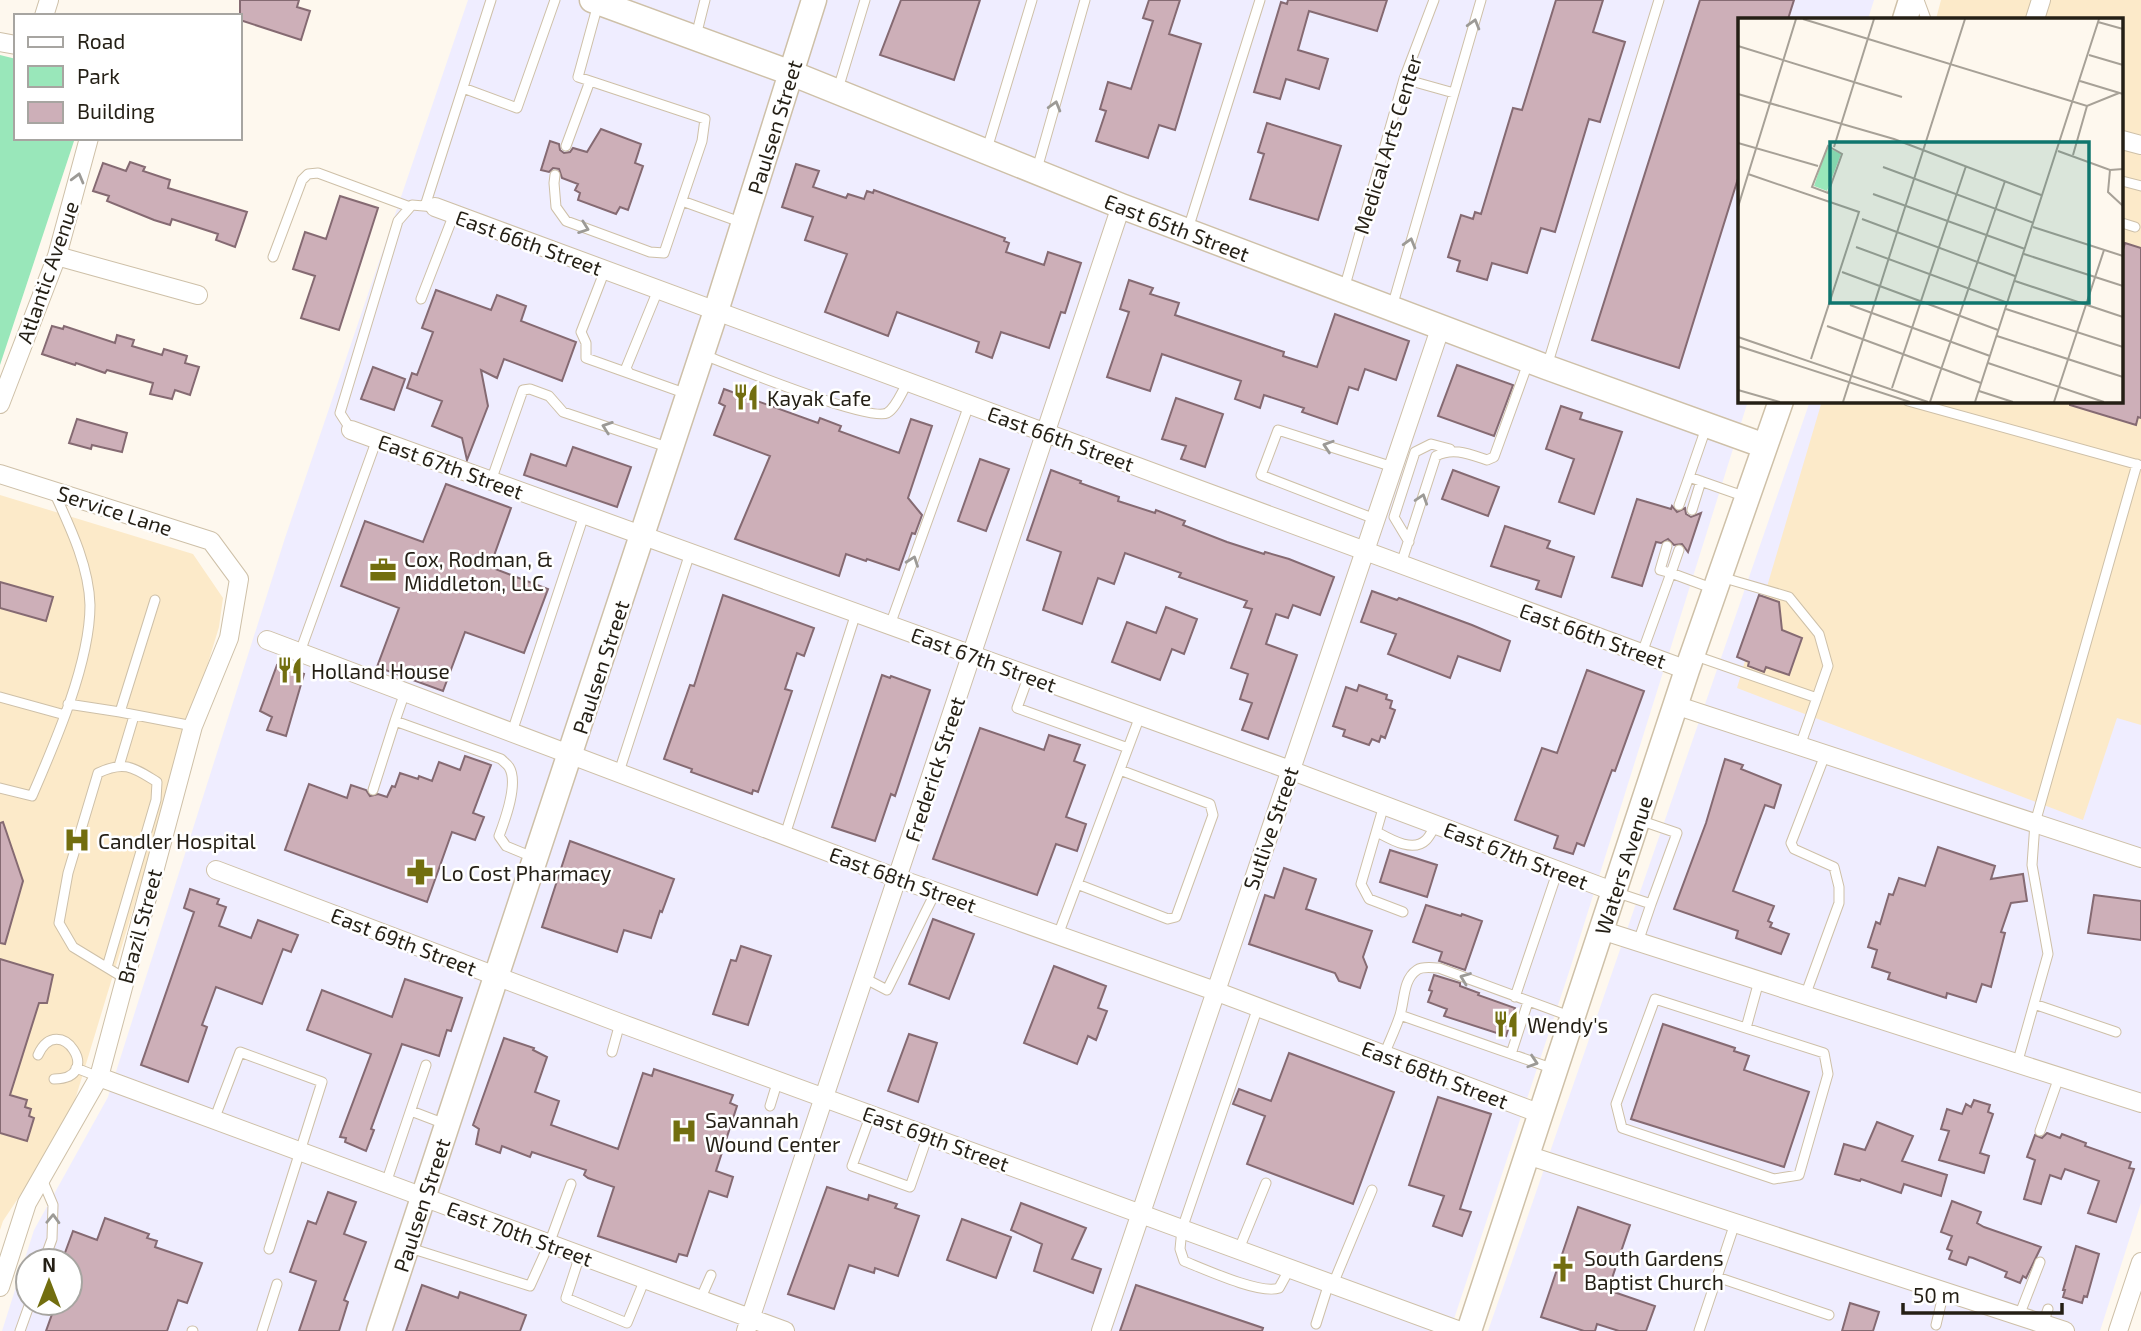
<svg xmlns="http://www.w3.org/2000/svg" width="2141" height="1331" viewBox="0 0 2141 1331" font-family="'Exo 2',sans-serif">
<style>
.commercial{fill:#efedff;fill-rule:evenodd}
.built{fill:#fceac9}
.green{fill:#99e7ba}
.building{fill:#cdafb8;stroke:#856a72;stroke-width:2}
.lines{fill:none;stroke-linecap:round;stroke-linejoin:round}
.lane-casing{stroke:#cec0a8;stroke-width:11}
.street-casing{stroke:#cec0a8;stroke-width:20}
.secondary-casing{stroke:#cec0a8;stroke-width:27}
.lane{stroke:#fff;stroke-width:9}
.street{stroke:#fff;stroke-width:18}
.secondary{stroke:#fff;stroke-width:24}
.oneway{stroke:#9c9a96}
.labels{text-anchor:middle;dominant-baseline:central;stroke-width:5;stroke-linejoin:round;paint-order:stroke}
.street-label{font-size:21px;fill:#241f15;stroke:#fff}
.poi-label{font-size:21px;fill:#241f15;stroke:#fff;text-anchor:start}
.inset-road{fill:none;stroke:#a7a197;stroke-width:2}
.view{fill:#0f766e;fill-opacity:0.15;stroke:#0f766e;stroke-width:3.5}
.inset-edge{fill:none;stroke:#241f15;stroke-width:3.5}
</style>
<rect width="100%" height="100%" fill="#fef8ee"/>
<path class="commercial" d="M468,0H1874L1868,19H1740V401H1748L1570,969L1450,1331H2L34,1230L108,1097L285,538ZM28,1261H70V1303H28Z
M2141,164V1203L2100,1331H1488L1810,401H2122Z"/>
<path class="built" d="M1941,0H2141V725L2117,718L2083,820L1737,688L1822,401H2122V19H1936Z
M0,495L193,554L223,598L219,627L68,1123L3,1221L0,1230Z"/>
<path class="green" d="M0,55L16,59V138H75L0,365Z"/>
<path class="building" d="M240,0H299L297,7L310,11L301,40L240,20Z
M901,0H980L954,80L880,55Z
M1149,0H1180L1169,34L1201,44L1175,130L1159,125L1148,158L1096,141L1106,111L1100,109L1108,82L1131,89L1153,21L1143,18Z
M1288,0H1387L1377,31L1309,11L1298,50L1328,59L1319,89L1286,79L1280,99L1254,92L1281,2L1287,4Z
M1556,0H1603L1593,32L1625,42L1600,122L1589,119L1555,232L1541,228L1527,273L1492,263L1487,280L1457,271L1460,261L1448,257L1461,215L1473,219L1475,212L1481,214L1513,108L1522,110Z
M1700,0H1794L1788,19H1740V172L1679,368L1592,340Z
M1267,123L1341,146L1318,220L1250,199L1264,154L1258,152Z
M601,129L641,144L635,163L643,166L628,210L620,207L616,214L578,200L580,193L575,190L578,184L562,178L559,169L553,168L549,172L541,170L550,141L559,144L560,150L564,153L570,152L573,148L587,152Z
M130,162L145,167L143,171L170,180L168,188L247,212L235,247L216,240L218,234L172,219L170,225L154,220L107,201L109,196L93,191L103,163L126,171Z
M796,164L819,171L813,187L846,198L848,194L864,199L867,191L873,193L874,190L1005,238L1004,241L1009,243L1006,252L1044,265L1048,252L1081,263L1065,313L1061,312L1049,348L1001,332L992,358L976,352L979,342L897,312L888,336L825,312L847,254L805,240L813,217L782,207Z
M340,196L378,208L339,330L301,318L315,276L293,269L305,232L326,239Z
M2125,243L2141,248V418L2138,417L2136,425L2070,405V401H2122V253Z
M1129,280L1153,288L1150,294L1179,303L1175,315L1284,352L1283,356L1317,367L1335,314L1409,341L1396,380L1365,369L1358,390L1349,387L1337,424L1302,412L1304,408L1264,395L1260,408L1235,399L1241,381L1162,354L1150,391L1107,377L1129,312L1120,309Z
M436,290L491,310L497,295L526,306L521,321L576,342L562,381L504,359L497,378L481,370L488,406L467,460L462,438L432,426L442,401L407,388L412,373L417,375L433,332L422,328Z
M52,326L63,329L64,326L115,343L117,335L134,340L132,346L162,355L164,349L187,356L185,363L199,367L190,395L175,390L172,399L150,394L153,383L107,370L105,373L76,363L75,365L42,354Z
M1457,365L1513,385L1494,436L1438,416Z
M373,367L405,379L394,410L361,399Z
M724,389L818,423L820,418L841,426L839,431L899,453L911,419L932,426L908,498L922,515L915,534L912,533L899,570L867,559L866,561L846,554L839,576L735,539L770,456L714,435L725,406L719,403Z
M1176,398L1223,414L1205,467L1181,459L1186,446L1162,439Z
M1561,406L1582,413L1580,419L1622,432L1594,514L1559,502L1574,459L1546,449Z
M77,419L127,433L122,452L92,445L91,449L69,443Z
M573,447L631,467L617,507L524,475L531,454L566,466Z
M980,459L1009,469L986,531L958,521Z
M1051,470L1081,481L1080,483L1119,497L1118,501L1155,513L1156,510L1185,521L1183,525L1227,542L1264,554L1265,552L1289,559L1334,577L1320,615L1293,605L1288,618L1276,614L1266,644L1297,655L1268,739L1242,730L1252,703L1240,699L1248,674L1231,668L1252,609L1244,607L1247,601L1179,577L1181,573L1125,553L1114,584L1098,578L1082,624L1043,610L1061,552L1027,540Z
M1453,470L1499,487L1488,516L1442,499Z
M446,484L511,508L490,567L548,589L524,653L465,632L443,691L377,667L399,608L341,586L365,521L423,542Z
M1637,499L1671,509L1672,506L1677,512L1685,508L1686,514L1691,517L1701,513L1688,552L1682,544L1674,545L1668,539L1661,543L1656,542L1642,586L1612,577Z
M1505,526L1550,541L1547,548L1574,557L1561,597L1536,589L1539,581L1491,566Z
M0,582L53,597L46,621L0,608Z
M1372,591L1397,600L1399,598L1472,625L1510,641L1500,671L1458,656L1450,678L1388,654L1396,634L1361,622Z
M723,595L814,628L804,656L797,653L785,689L792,691L758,792L753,790L752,794L691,772L692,769L664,759L690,685L694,686Z
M1759,595L1779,602L1782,630L1802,638L1789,675L1766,667L1764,672L1748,666L1749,662L1737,657Z
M1166,607L1197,619L1184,654L1172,649L1160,680L1112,662L1127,622L1156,633Z
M277,665L304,674L286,736L267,730L272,717L260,711Z
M1587,670L1644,691L1615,771L1612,770L1584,846L1577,843L1573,854L1554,848L1558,836L1515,820L1542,748L1557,753Z
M882,675L890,678L891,676L930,690L895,796L891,794L875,841L832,827Z
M1359,685L1387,695L1386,699L1392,701L1390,708L1395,710L1385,738L1381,736L1379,742L1372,739L1369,745L1343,736L1345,730L1333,726L1346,687L1357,691Z
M980,728L1044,750L1049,735L1080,745L1074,761L1085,765L1066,817L1086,824L1077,851L1056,844L1037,895L933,859Z
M465,756L491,765L473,813L484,817L475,840L452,832L427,902L285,850L309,784L347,798L351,785L366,790L370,796L378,794L387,797L392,786L395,787L400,773L418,779L419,776L432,781L439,762L460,770Z
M1725,759L1743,765L1741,769L1781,785L1774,808L1765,805L1733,891L1774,906L1768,921L1772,923L1770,927L1789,934L1781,954L1736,938L1738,931L1674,909L1706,823Z
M3,822L23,881L5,944L0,943V823Z
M570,841L674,879L662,912L660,911L651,938L624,930L617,952L542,927Z
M1938,847L1995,866L1991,879L2023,874L2027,901L2011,903L2001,932L2005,933L1991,987L1982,984L1976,1002L1947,993L1946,998L1888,979L1890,973L1872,967L1877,950L1868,947L1876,922L1880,924L1889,894L1893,895L1899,878L1925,886Z
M1390,850L1437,865L1427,897L1380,882Z
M1284,868L1316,879L1306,909L1372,931L1363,957L1367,967L1360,988L1339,981L1335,973L1249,944L1265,895L1274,898Z
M190,889L219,899L217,904L226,907L219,926L251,938L258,920L298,935L291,952L283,949L262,1004L216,987L202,1025L207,1027L188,1082L141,1065L194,912L184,908Z
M2094,895L2141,901V940L2088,933Z
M1426,905L1461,916L1462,914L1482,921L1465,970L1439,961L1442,952L1413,942Z
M933,919L974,934L949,999L909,984Z
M741,946L771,956L748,1025L713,1014L731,960L736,961Z
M0,959L53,975L47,1003H39L10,1095L27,1100L25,1107L31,1109L29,1116L34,1118L27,1141L0,1133Z
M1054,966L1106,986L1098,1008L1107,1011L1096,1040L1088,1036L1077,1064L1024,1043Z
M1434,975L1460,983V986L1479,993L1478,995L1515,1008L1506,1036L1444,1016L1447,1009L1428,1002L1432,991L1429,990Z
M405,979L462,998L451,1031L447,1030L439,1056L402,1044L371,1129L374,1130L366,1151L345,1142L346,1138L340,1137L371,1054L307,1030L322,990L392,1017Z
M1663,1024L1735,1048L1734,1051L1749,1056L1744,1070L1809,1092L1784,1167L1631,1119Z
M909,1034L937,1043L918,1102L888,1091Z
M504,1038L534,1048L533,1050L547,1057L535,1092L559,1101L551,1125L618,1149L643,1073L652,1076L654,1069L733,1095L730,1103L737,1106L716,1171L733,1177L727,1197L709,1191L687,1256L679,1254L676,1262L598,1236L614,1187L588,1178L584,1175L586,1170L532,1152L530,1157L502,1146L500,1153L476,1144L479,1129L473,1125Z
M1289,1053L1394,1092L1353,1204L1247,1164L1265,1116L1233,1104L1239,1089L1271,1101Z
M1438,1097L1491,1114L1460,1209L1471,1212L1462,1236L1433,1226L1444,1196L1409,1185Z
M1974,1100L1990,1105L1988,1112L1993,1114L1980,1153L1989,1156L1984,1173L1939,1160L1949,1131L1941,1129L1947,1109L1962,1114L1966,1104L1971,1107Z
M1877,1122L1913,1136L1902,1161L1947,1175L1941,1196L1904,1184L1901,1193L1861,1179L1860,1181L1835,1174L1844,1144L1865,1150Z
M2047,1133L2060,1138L2062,1134L2086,1143L2085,1146L2131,1162L2129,1168L2134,1169L2116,1222L2088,1213L2099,1181L2065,1169L2061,1179L2050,1175L2041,1204L2024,1199L2035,1160L2027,1157L2035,1135L2042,1138Z
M827,1187L868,1200L869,1195L897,1204L895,1208L919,1216L898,1276L875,1268L874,1273L849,1265L834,1309L788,1294Z
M328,1192L356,1202L344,1234L366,1242L344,1300L348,1302L339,1331H299L316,1281L290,1272L308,1221L316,1224Z
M1952,1201L1981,1212L1977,1223L1984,1227L2041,1247L2026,1278L2023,1276L2020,1283L2005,1277L2007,1272L1973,1258L1969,1257L1966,1265L1949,1259L1952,1251L1947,1249L1952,1236L1941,1232Z
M1021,1203L1086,1228L1072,1259L1101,1269L1093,1293L1034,1271L1042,1244L1011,1230Z
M1578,1207L1630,1225L1608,1290L1655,1306L1646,1331H1619L1597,1324L1595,1331H1584L1541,1317Z
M105,1218L149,1234L147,1238L157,1241L155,1247L202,1263L187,1303L178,1300L167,1331H46L56,1303H70V1261H62L73,1231L97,1240Z
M962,1219L1011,1237L996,1278L947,1260Z
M2076,1246L2099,1254L2087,1297L2084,1296L2082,1303L2063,1297L2065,1290H2063Z
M422,1285L458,1298L460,1292L526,1315L520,1331H406Z
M1136,1285L1263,1328L1262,1331H1120Z
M1850,1303L1879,1312L1873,1331H1842Z"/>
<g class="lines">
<g class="lane-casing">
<path id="lane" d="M1919,0L1926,19
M696,36L705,0
M1404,79L1454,93
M463,88L517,108L555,0
M838,89L865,0
M566,146L590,81
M987,149L1032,0
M1037,169L1085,0
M555,175L554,183L556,207L566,221L650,252L664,253L702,141L705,119L578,77L598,4
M2122,181L2141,186
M682,201L743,223
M425,206L491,0
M2122,223L2135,227
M1188,229L1260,0
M273,257L302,180L308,174L318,173L410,207
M605,270L581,332L586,343V358L687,394
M1344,289L1404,79L1434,0
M421,299L454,214
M1392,307L1481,0
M704,355C730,365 869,422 887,413C896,408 902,391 908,382
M1547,366L1659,0
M629,373L626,368L658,290
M1908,401L2139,465
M1706,428L1689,477L1746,497
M351,430L340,413L398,221L412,205L435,207
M491,481L523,390L530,389L549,396L563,412L670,448
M1679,505L1689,477
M1692,510L1701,481
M1375,519L1261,475L1278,430L1393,467
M1409,542L1394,517L1415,452L1431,444L1450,449
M1667,546L1660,570L1671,573L1679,550
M1401,564L1436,456C1453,447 1469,454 1487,460L1494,457L1528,363
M1721,577L1789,597L1819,634L1828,666L1800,746
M890,625L969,405
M300,652L377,439
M1642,653L1671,573L1714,589
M1693,655L1817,698
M1029,675L1017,708L1128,748
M405,692L395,721L501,759C504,762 507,764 509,767C519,783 505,820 499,836L506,846L535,858
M0,697L65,715
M68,704L120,712L155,600
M120,712L193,726
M512,732L584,515
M119,766L134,716
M619,772L690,553
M0,788L32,796C55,743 90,663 90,605C89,566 70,527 54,492
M373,790L395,721
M1384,805L1361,884L1369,899L1403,912
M1377,832C1390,839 1413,853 1426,840C1430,836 1433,829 1436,825
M785,835L856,613
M1077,884L1168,919L1176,917L1213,815L1210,804L1120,770
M1615,892L1651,904L1677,833L1639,820
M1058,935L1140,716
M1638,942L1651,904
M107,967L156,800L157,782C134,768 125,760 98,773L68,873L59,923L73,947L124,978
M864,978L887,990L936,891
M1805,996L1839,903V887L1834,867L1794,849L1791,843L1825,755
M1515,997L1558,870
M1655,999L1824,1053L1828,1074L1799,1175L1774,1179L1622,1128L1616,1104Z
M2034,1004L2116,1032
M1258,1007L1182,1229L1180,1249L1184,1261C1204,1269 1261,1295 1279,1288L1290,1268
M1400,1015L1554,1069
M1746,1028L1759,981
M612,1052L620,1023
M1511,1054L1528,1002
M38,1055C59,1009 106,1079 54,1079
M1384,1055C1389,1042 1395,1030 1399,1018C1405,1003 1402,980 1417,970C1423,966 1432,968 1439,968L1572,1017
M2017,1064L2048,954L2032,865L2035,823L2137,464
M76,1068L99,1077
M770,1106L778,1080
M411,1111L445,1124
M871,1114L852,1166L910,1187L928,1135
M214,1120L240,1052L322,1082L269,1249
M2040,1131L2059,1077
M42,1179L53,1205L52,1239L44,1261
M386,1183L426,1065
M410,1248L530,1286L549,1244L571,1184
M1239,1249L1266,1183
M580,1255L566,1298L627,1323L645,1279
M1717,1277L1829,1315
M1333,1284L1372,1190
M700,1300L711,1275
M2019,1316L2040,1262
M1316,1324L1329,1283
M2043,1324L2048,1309
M1936,1325L1944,1291
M20,1331L30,1303
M192,1331H193
M262,1331L277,1284
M1699,1331L1735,1223"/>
</g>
<g class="street-casing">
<path id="street" d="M44,16L49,0
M2035,19L2041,0
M0,42L16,45
M2122,140L2141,145
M435,207L1687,670
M57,256L198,295
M0,404L57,256L89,138
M351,430L1290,770L1615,892
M0,474L211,541L239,579L229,638L193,726L99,1077L27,1203L0,1287
M267,640L897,878L1215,991L1541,1114
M1675,705L2141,858
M216,870L620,1023L1460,1331
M1601,930L2141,1103
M99,1077L785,1331
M1527,1155L2065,1331
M746,1331L1121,206
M1101,1331L1441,326
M2118,1331L2141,1262"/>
</g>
<g class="secondary-casing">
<path id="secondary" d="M592,0L791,73L1121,206L1546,367L1765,446
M1905,19L1911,0
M379,1331L716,311L814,0
M1469,1331L1687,670L1781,401"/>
</g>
<use href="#lane" class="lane"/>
<use href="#street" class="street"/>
<use href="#secondary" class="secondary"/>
</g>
<defs><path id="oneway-chevron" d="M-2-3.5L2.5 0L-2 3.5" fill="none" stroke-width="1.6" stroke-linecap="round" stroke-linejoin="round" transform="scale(1.75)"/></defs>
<g class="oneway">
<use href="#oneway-chevron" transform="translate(1474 24) rotate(-74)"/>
<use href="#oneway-chevron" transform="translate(1055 106) rotate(-74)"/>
<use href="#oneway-chevron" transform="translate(78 178) rotate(-75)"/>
<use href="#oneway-chevron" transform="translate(584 228) rotate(20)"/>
<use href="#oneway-chevron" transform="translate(1410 243) rotate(-74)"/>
<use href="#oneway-chevron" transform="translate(607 427) rotate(-161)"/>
<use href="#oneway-chevron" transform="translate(1328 446) rotate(-162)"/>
<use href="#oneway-chevron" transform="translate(1422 499) rotate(-72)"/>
<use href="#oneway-chevron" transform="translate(913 561) rotate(-70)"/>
<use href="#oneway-chevron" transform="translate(1465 978) rotate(-159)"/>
<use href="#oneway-chevron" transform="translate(1533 1062) rotate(18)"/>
<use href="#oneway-chevron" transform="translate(53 1219) rotate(-88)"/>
</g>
<defs>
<g id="restaurant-bare" transform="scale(2.1)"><path d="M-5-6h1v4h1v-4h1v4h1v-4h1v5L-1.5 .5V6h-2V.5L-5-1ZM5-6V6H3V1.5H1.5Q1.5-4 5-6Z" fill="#726e0f" stroke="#fff" stroke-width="2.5" paint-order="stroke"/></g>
<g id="office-bare" transform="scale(2.1)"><path d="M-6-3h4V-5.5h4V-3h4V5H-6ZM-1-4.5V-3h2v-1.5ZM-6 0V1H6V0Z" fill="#726e0f" stroke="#fff" stroke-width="2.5" paint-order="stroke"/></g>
<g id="hospital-bare" transform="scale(2.1)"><path d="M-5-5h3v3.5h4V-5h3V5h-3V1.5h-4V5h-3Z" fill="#726e0f" stroke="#fff" stroke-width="2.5" paint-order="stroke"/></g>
<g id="pharmacy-bare" transform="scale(2.1)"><path d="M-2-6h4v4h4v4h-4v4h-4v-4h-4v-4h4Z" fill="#726e0f" stroke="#fff" stroke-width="2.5" paint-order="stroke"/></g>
<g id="church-bare" transform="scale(2.1)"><path d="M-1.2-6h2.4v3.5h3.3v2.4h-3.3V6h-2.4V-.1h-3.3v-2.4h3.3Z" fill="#726e0f" stroke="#fff" stroke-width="2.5" paint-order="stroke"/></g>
</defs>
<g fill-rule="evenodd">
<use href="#restaurant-bare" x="746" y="397"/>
<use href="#office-bare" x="383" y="570"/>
<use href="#restaurant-bare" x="290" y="670"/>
<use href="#hospital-bare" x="77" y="840"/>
<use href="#pharmacy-bare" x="420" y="872"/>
<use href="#restaurant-bare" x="1506" y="1024"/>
<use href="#hospital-bare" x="684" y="1131"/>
<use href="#church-bare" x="1563" y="1269"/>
</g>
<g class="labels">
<g class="street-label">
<text transform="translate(774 127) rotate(-73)">Paulsen Street</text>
<text transform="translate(1387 144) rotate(-73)">Medical Arts Center</text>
<text transform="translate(1177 227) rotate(21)">East 65th Street</text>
<text transform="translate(529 242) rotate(20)">East 66th Street</text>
<text transform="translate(47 272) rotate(-71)">Atlantic Avenue</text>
<text transform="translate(1061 438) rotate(20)">East 66th Street</text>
<text transform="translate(451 466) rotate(20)">East 67th Street</text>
<text transform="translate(115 510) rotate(18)">Service Lane</text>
<text transform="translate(1593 635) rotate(20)">East 66th Street</text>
<text transform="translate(984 659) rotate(20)">East 67th Street</text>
<text transform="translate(600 667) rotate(-72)">Paulsen Street</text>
<text transform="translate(934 769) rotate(-72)">Frederick Street</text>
<text transform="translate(1270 828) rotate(-71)">Sutlive Street</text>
<text transform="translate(1516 855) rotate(21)">East 67th Street</text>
<text transform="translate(1623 865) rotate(-72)">Waters Avenue</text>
<text transform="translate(903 879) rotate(20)">East 68th Street</text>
<text transform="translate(139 926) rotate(-75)">Brazil Street</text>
<text transform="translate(404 941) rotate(21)">East 69th Street</text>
<text transform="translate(1435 1074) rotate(21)">East 68th Street</text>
<text transform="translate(936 1138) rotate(20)">East 69th Street</text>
<text transform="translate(421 1205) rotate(-72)">Paulsen Street</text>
<text transform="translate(520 1233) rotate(20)">East 70th Street</text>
</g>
<g class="poi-label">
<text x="767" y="397">Kayak Cafe</text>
<text x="404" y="558">Cox, Rodman, &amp;<tspan x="404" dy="24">Middleton, LLC</tspan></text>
<text x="311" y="670">Holland House</text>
<text x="98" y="840">Candler Hospital</text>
<text x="441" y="872">Lo Cost Pharmacy</text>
<text x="1527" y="1024">Wendy's</text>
<text x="705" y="1119">Savannah<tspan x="705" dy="24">Wound Center</tspan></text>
<text x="1584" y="1257">South Gardens<tspan x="1584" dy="24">Baptist Church</tspan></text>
</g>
</g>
<g transform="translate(1738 18)">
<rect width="385" height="385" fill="#fef8ee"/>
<path d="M89,129L103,136L89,173L76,168Z" fill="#99e7ba"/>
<path class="inset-road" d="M65,1L349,88L381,75M360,4L385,11M0,28L164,79M351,37L385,47M342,63L385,76M0,76L156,121L303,177M0,125L80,148M90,128L104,136L90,175L74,169ZM96,129L136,1M320,133L372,152L385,151M335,137L349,88M145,149L296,205M372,152L370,174L385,188M10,156L121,194L73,341M135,176L287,231M0,189L58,1M124,201L277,258M295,209L385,238M118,229L270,285M286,236L385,268M104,254L260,312M277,263L385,299M112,287L252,338M268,291L385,329M89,308L243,365M259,318L385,359M0,319L190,384M0,328L172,384M250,345L366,384M154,370L228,148M0,372L42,384M241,373L275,384M105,384L227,1M192,384L267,163M237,384L361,1M316,384L366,232"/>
<path class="view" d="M92,124H351V285H92Z"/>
<rect width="385" height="385" class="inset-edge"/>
</g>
<rect x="14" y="14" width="228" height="126" fill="#ffffff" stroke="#a7a5a1" stroke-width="2"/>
<rect x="28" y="37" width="35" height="10" fill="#ffffff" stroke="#a7a5a1" stroke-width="2"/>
<text x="77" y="49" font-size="21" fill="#241f15">Road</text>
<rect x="28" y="66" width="35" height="21" fill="#99e7ba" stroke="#a7a5a1" stroke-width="2"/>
<text x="77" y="84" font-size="21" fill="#241f15">Park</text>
<rect x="28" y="102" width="35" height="21" fill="#cdafb8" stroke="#a7a5a1" stroke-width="2"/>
<text x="77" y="119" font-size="21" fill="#241f15">Building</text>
<g transform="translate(49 1282)"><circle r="33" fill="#ffffff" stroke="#a7a5a1" stroke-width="2"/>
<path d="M0-5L12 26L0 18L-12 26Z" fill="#726e0f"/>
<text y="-10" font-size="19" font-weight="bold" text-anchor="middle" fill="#241f15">N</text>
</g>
<path d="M1903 1303v10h159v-10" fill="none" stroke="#241f15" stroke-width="3.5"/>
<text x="1913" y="1303" font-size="21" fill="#241f15" stroke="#ffffff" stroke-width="5" paint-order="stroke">50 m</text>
</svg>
